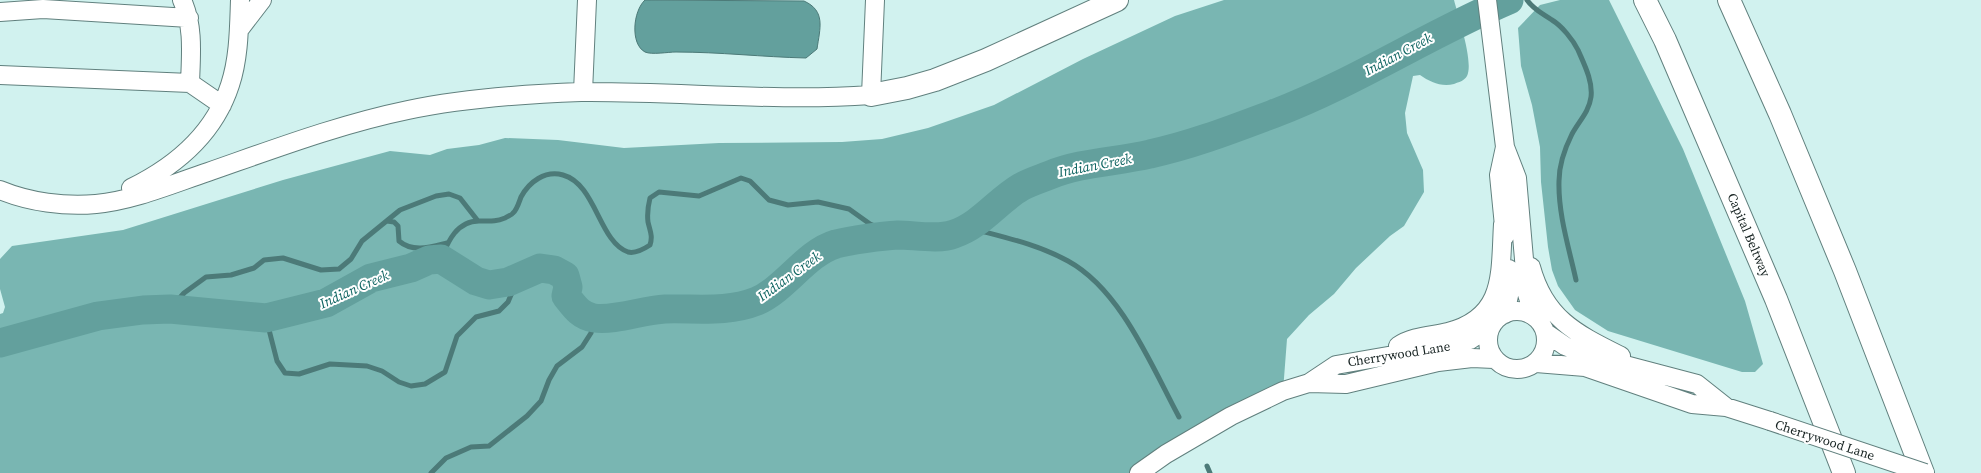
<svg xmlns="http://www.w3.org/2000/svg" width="1981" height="473" viewBox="0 0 1981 473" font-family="'Source Serif 4',serif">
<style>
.forest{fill:#79b6b2}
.water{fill:#63a09d;stroke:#4c7a78}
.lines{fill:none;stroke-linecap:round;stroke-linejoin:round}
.stream{stroke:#4c7a78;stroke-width:5}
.river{stroke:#63a09d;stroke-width:29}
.minor-casing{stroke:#61807e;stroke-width:20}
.highway-casing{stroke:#61807e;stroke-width:24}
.minor{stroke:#fff;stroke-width:18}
.highway{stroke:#fff;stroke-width:22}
.minor-bridge-casing{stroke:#61807e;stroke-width:20;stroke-linecap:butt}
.minor-bridge{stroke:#fff;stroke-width:18}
.labels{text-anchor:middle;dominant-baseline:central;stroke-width:4;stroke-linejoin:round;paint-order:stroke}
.street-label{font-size:13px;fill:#172322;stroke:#fff}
.water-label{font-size:14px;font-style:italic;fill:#0c6360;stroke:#fff}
</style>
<rect width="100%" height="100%" fill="#d1f2ef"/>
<path class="forest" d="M1224,0H1454C1458,16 1474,62 1467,76C1464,81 1459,82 1454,84C1441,87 1430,82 1420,75L1413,76L1405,113L1407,133L1423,170L1424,192L1404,226L1390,236L1356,268L1334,294L1309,315L1287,339L1283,391L1139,473H0V314L3,313L5,307L0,289V259L12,246L123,230L283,180L390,151L430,155L447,149L479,145L505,138L558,140L624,148L719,143L842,142L882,139L928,128L994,105L1083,59L1175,16Z
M1560,0H1609L1683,149L1745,301L1763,364L1755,372H1742L1608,331L1575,310L1558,286L1552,270L1548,247L1541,182L1540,147L1532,105L1521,66L1518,28L1540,5Z"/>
<path class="water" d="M645,0L804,1C826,11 820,28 817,49L806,58C763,57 719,52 676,52C668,52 652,55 645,52C630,44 633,11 645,0Z"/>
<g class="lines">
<path class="stream" d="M1527,0C1534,10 1542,13 1552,20C1562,26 1573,40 1578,50C1584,64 1593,81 1591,97C1589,112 1579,121 1572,134C1565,148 1559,166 1559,181C1558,214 1569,248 1576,280
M387,221L394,222L398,226L399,241C413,253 431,247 447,243
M970,228C1003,237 1037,244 1068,261C1121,290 1151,365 1179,417
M441,259C448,241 457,221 479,221C490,221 495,222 505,218C508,216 512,215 513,213C517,210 519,202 521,197C529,182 545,170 563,175C596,184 599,242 628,252C636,254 644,249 650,245C653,236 650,231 648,222C647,214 648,206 650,198L659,192L699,196L741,178L750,181L769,200L788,205L818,202L849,209L870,224L896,235
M170,309L184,293L206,277L231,275L254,268L264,260L283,258L321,270L339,269L351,259L362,241L400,210L436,196L449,194L460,198L478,221
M266,318L277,361L285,373L299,374L330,364L367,366L382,371L399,382L411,386L425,384L445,372L457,336L476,317L499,311L508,302L519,276
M1207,466L1210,473
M431,473L446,458L471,447L489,446L527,416L541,401L549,380L557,366L582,347L591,333L594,318"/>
<path class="river" d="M0,343L98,316L143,310L170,309L266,318L326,303L371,278L411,268L429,260L441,259L476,281L489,285L508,282L540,268L554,270L565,276L568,287L566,296C574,306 580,316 594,318C615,321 643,310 665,309C696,308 727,313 757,301C786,288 806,253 836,244C852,240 881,236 898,235C914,235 939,240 954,234C981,225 997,201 1021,187C1030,182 1040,179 1050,175C1081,162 1117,162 1150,154C1192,145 1233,129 1273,114C1355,83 1429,34 1509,0"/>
<g class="minor-casing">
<path id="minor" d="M182,0C194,26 191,55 190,83
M1487,0L1505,147L1517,178L1527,294L1534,316
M0,12L43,9L189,18
M239,30L262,0
M0,75L190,83L222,105
M583,92L587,0
M131,188C176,166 214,134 230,85C239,58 239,28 240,0
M0,190C29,202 65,207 96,204C135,200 172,184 208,172C274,149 340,124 408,110C465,98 523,94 581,92C678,91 774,102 871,95L875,0
M1505,236L1499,175L1505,147
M1531,267C1545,319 1577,334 1621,356
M1488 340a29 29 0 1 1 58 0a29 29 0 1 1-58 0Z
M1505,314L1511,286L1509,269
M1546,333L1565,346L1587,355L1697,384L1726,407
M1398,346C1413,336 1431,336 1448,332C1506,317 1500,273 1503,224
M1536,363L1585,367L1692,404L1726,407L1770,421
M1309,383L1346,384L1438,362L1472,358L1494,359
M1139,473L1166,454L1231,416L1283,391L1309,383L1336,365L1457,344L1470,340L1491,326"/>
</g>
<g class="highway-casing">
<path id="highway" d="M1645,0L1665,40L1776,299L1844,473
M1729,0L1780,114L1845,271L1923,473
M871,95L907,88L935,80L986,60L1117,0"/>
</g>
<use href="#minor" class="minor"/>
<use href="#highway" class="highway"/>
<g class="minor-bridge-casing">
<path id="minor-bridge" d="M1770,421L1925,473"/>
</g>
<use href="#minor-bridge" class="minor-bridge"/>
</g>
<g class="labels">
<g class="street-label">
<text transform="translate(1749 235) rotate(67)">Capital Beltway</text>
<text transform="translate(1399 354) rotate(-9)">Cherrywood Lane</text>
<text transform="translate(1825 440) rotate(18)">Cherrywood Lane</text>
</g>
<g class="water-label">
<text transform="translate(1398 54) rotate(-28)">Indian Creek</text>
<text transform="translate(1095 165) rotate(-11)">Indian Creek</text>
<text transform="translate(789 276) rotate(-36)">Indian Creek</text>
<text transform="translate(354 289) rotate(-24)">Indian Creek</text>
</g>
</g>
</svg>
